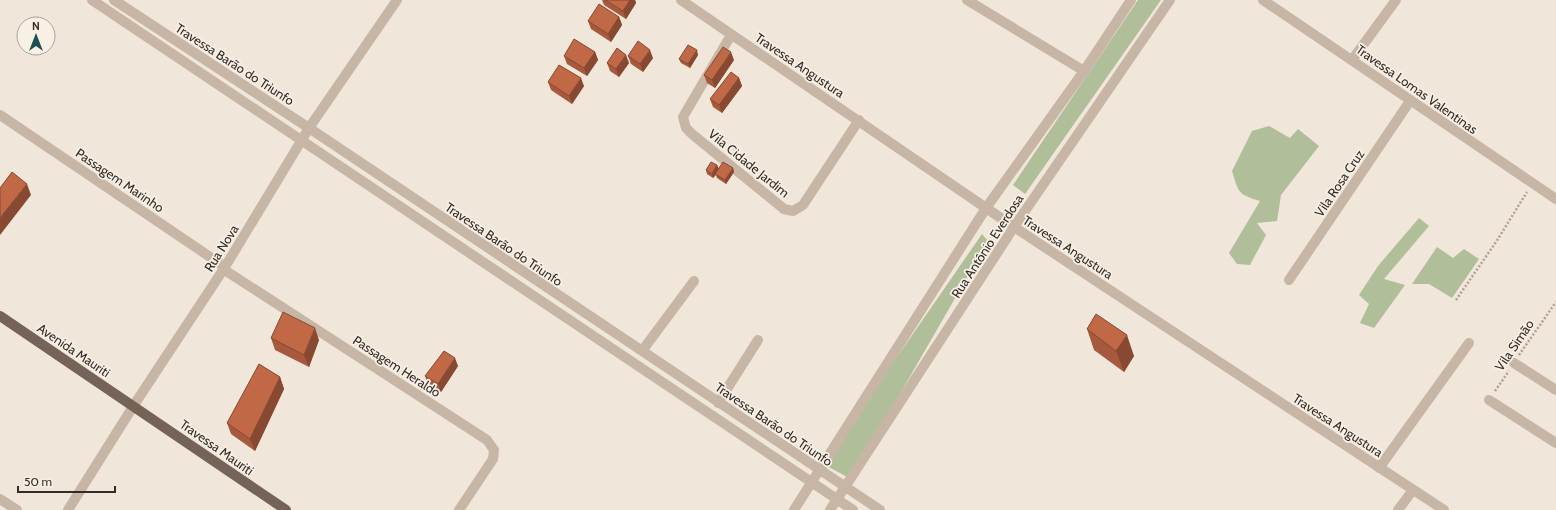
<svg xmlns="http://www.w3.org/2000/svg" width="1556" height="510" viewBox="0 0 1556 510" font-family="Cabin,sans-serif">
<style>
.green{fill:#b1be9a}
.lines{fill:none;stroke-linecap:round;stroke-linejoin:round}
.path{stroke:#b3a090;stroke-width:2.5;stroke-dasharray:2 2;stroke-linecap:butt}
.minor{stroke:#c7b6a6;stroke-width:10}
.major{stroke:#756358;stroke-width:10}
.wall{fill:#a6593c}
.shaded-wall{fill:#874931}
.building{fill:#c16846;stroke:#874931}
.labels{text-anchor:middle;dominant-baseline:central;stroke-width:3.5;stroke-linejoin:round;paint-order:stroke}
.street-label{font-size:13px;fill:#342b26;stroke:#f8f0e5}
</style>
<rect width="100%" height="100%" fill="#f0e6d9"/>
<path class="green" d="M1138,0H1161L1025,194L1013,185Z
M1269,126L1290,138L1298,129L1319,146L1281,195L1277,221L1257,223L1266,235L1250,265L1237,264L1229,253L1260,201C1238,194 1239,194 1232,171L1252,131Z
M1419,218L1429,226L1384,279L1405,285L1374,328L1360,323L1369,304L1359,295L1378,266Z
M982,234L988,241L851,479L823,464Z
M1437,247L1453,258L1464,249L1479,259L1452,298L1429,284H1412Z"/>
<g class="lines">
<path class="path" d="M1456,300L1496,242L1527,192
M1519,355L1556,302
M1495,391L1509,371"/>
<path class="minor" d="M92,0L853,510
M114,0L309,128L880,510
M681,0L1014,227L1444,510
M967,0L1084,71
M1263,0L1556,199
M731,35L683,117L686,128L692,134L784,209L793,211L803,205L859,120
M1352,60L1396,0
M0,115L225,267
M223,269L487,440L494,450L493,459L459,510
M1289,280L1410,101
M642,351L694,281
M1514,363L1556,390
M1489,400L1556,443
M718,403L758,340
M1379,468L1469,343
M0,499L17,510
M68,510L134,405L225,267L309,128L397,0
M794,510L986,208L1084,71L1131,0
M830,510L1014,227L1170,0
M1398,510L1413,490"/>
<path class="major" d="M0,316L286,510"/>
</g>
<path class="wall" d="M602,0H635L636,3L626,19L604,5Z
M619,17L622,25L611,42L591,29L588,21Z
M595,52L598,60L587,76L567,64L564,56Z
M698,55L690,68L681,63L679,59Z
M628,56L653,58L643,72L631,64Z
M734,60L715,88L707,83L704,75Z
M607,63H629L619,77L610,71Z
M739,78L742,86L722,113L713,107L710,99Z
M548,82L584,86L572,104L551,90Z
M717,165L718,168H733L734,172L726,184L717,178L716,175L713,178L707,174L706,170Z
M1087,329L1134,356L1124,372L1094,350Z
M271,338L319,340L309,367L275,350Z
M458,366L441,392L428,384L425,376Z
M280,377L284,389L255,451L231,434L227,423Z"/>
<path class="shaded-wall" d="M630,0H635L636,3L626,19L623,11Z
M619,17L622,25L611,42L608,34Z
M650,50L653,58L643,72L640,64Z
M697,50L698,55L690,68L688,64Z
M595,52L598,60L587,76L584,68Z
M731,52L734,60L715,88L712,80Z
M626,55L629,63L619,77L616,69Z
M581,78L584,86L572,104L569,96Z
M739,78L742,86L722,113L719,105Z
M717,165L719,169L713,178L712,174Z
M733,168L734,172L726,184L725,180Z
M27,184L31,195L0,235V218Z
M315,328L319,340L309,367L304,355Z
M1127,335L1134,356L1124,372L1116,351Z
M455,358L458,366L441,392L438,384Z
M280,377L284,389L255,451L250,439Z"/>
<path class="building" d="M605,0H630L623,11Z
M599,4L619,17L608,34L588,21Z
M574,39L595,52L584,68L564,56Z
M638,41L650,50L640,64L628,56Z
M688,45L697,50L688,64L679,59Z
M723,47L731,52L712,80L704,75Z
M617,48L626,55L616,69L607,63Z
M559,65L581,78L569,96L548,82Z
M731,72L739,78L719,105L710,99Z
M711,162L717,165L712,174L706,170Z
M723,162L733,168L725,180L715,174Z
M12,172L27,184L0,218V188Z
M283,312L315,328L304,355L271,338Z
M1096,314L1127,335L1116,351L1087,329Z
M444,351L455,358L438,384L425,376Z
M259,364L280,377L250,439L227,423Z"/>
<g class="labels">
<g class="street-label">
<text transform="translate(235 64) rotate(33)">Travessa Barão do Triunfo</text>
<text transform="translate(800 65) rotate(34)">Travessa Angustura</text>
<text transform="translate(1417 89) rotate(35)">Travessa Lomas Valentinas</text>
<text transform="translate(749 163) rotate(39)">Vila Cidade Jardim</text>
<text transform="translate(120 180) rotate(34)">Passagem Marinho</text>
<text transform="translate(1339 183) rotate(-56)">Vila Rosa Cruz</text>
<text transform="translate(504 244) rotate(34)">Travessa Barão do Triunfo</text>
<text transform="translate(987 246) rotate(-57)">Rua Antônio Everdosa</text>
<text transform="translate(1068 247) rotate(33)">Travessa Angustura</text>
<text transform="translate(221 248) rotate(-58)">Rua Nova</text>
<text transform="translate(1514 345) rotate(-56)">Vila Simão</text>
<text transform="translate(74 350) rotate(34)">Avenida Mauriti</text>
<text transform="translate(397 366) rotate(33)">Passagem Heraldo</text>
<text transform="translate(774 424) rotate(34)">Travessa Barão do Triunfo</text>
<text transform="translate(1338 425) rotate(33)">Travessa Angustura</text>
<text transform="translate(217 447) rotate(35)">Travessa Mauriti</text>
</g>
</g>
<g transform="translate(36 36)"><circle r="19" fill="#f8f0e5" stroke="#aaa199"/>
<path d="M0-3L7 15L0 10L-7 15Z" fill="#1e4e53"/>
<text y="-6" font-size="11" font-weight="bold" text-anchor="middle" fill="#342b26">N</text>
</g>
<path d="M18 486v6h97v-6" fill="none" stroke="#342b26" stroke-width="2"/>
<text x="24" y="486" font-size="12" fill="#342b26" stroke="#f8f0e5" stroke-width="3" paint-order="stroke">50 m</text>
</svg>
